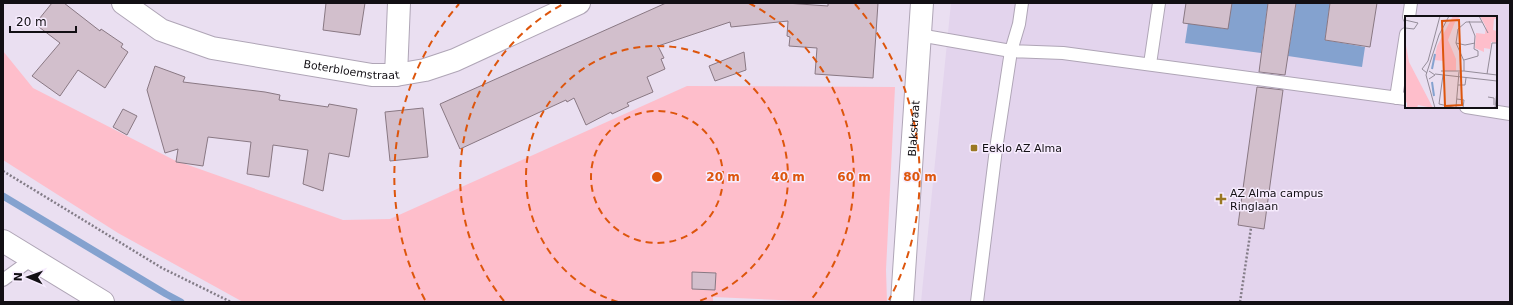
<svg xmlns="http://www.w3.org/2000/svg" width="1513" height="305" viewBox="0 0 1513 305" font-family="'DejaVu Sans',sans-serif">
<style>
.built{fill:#e3d4ed;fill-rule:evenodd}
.green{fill:#febecb}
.water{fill:#84a2cf}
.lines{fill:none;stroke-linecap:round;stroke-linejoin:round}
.stream{stroke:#84a2cf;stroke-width:7}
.building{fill:#d2bfcc;stroke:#897883}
.lane-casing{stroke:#afa5b6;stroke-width:14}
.street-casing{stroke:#afa5b6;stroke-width:24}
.secondary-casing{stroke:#afa5b6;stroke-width:24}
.path{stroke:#837c87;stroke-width:2.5;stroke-dasharray:2 2;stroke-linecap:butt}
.lane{stroke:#fff;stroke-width:12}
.street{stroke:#fff;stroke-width:22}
.secondary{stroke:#fff;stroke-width:22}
.ring{fill:none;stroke:#dd550c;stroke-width:2;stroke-dasharray:7 5}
.poi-dot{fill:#9a7823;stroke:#f7ecfe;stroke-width:1.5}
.labels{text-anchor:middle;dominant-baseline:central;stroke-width:3;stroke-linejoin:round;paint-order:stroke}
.street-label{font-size:11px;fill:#120f14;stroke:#f7ecfe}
.poi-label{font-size:11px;fill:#120f14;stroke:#f7ecfe;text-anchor:start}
.inset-river{fill:none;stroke:#84a2cf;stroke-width:2}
.inset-road{fill:none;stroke:#948c99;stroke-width:1}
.view{fill:#dd550c;fill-opacity:0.15;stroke:#dd550c;stroke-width:2}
.inset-edge{fill:none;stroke:#120f14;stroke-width:2}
.centre{fill:#dd550c;stroke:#f7ecfe;stroke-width:2}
.ring-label{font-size:12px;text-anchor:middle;font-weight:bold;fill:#dd550c;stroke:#f7ecfe;stroke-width:3;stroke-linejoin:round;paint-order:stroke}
</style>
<rect width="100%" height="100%" fill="#eadff1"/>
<path class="built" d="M951,3H1510V302H921ZM1406,17H1496V107H1406Z"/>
<path class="green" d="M3,51L33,88L174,160L343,220L390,219L687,86L895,87L886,270L887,302H824L713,297V302H243L118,233L3,160Z"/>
<path class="water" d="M1232,3H1268L1261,53L1185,43L1188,23L1227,29Z
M1296,3H1330L1325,40L1365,47L1362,67L1288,56Z"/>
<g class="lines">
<path class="stream" d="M3,196L166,294L181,302"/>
</g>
<path class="building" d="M52,3H64L100,31L101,29L123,44L121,47L128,52L105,88L78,70L60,96L32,76L60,43L35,24Z
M326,3H365L360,35L323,30Z
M666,3H786L828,6V3H878L873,78L815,74L817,48L789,46L790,37L787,36L788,21L731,27L730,22L658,46L664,58L661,59L665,69L647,77L653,92L627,103L629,106L612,114L611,112L586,125L574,98L567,102L566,100L460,149L440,104Z
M1186,3H1232L1228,29L1183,23Z
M1268,3H1296L1285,75L1259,72Z
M1330,3H1377L1370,47L1325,40Z
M744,52L746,70L715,81L709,66Z
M155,66L185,77L183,82L265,92L280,95L279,100L328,107L329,104L357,109L349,157L329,153L323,191L303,184L308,150L273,145L269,177L247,174L251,142L208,137L203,166L176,162L178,149L165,153L147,90Z
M1257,87L1283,90L1264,229L1238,225Z
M423,108L428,157L390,161L385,112Z
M123,109L137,116L127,135L113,127Z
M692,272L716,273L715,290L692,289Z"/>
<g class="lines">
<g class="lane-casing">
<path id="lane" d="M1409,17L1411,3
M919,35L1011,51L1063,53L1406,99
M1150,64L1159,3
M1396,98L1406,34
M1466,107L1510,114
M3,280L32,259
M977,302L996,149L1011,51L1019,24L1022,3"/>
</g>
<g class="street-casing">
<g id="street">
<path id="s1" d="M123,3L161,30L212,48L372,75H396L425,70L455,60L579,3"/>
<path d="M396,75L399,3"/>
<path id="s2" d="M902,302L922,3"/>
</g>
</g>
<g class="secondary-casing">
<path id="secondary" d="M3,241L103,302"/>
</g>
<path class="path" d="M3,171L162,268L231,302
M1240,302L1251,228"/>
<use href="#lane" class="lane"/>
<use href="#street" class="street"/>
<use href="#secondary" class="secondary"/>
</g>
<g class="ring">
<circle cx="657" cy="177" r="66"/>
<path d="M618 302A131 131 0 1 1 696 302"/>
<path d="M504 301A197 197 0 0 1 565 3M749 3A197 197 0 0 1 810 301"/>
<path d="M425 300A263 263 0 0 1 459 4M855 4A263 263 0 0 1 889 300"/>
</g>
<g class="poi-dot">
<rect x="970" y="144" width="8" height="8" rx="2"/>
<path d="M1219 193h4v4h4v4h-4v4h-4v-4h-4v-4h4z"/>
</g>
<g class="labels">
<g class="street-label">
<text stroke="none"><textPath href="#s1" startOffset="242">Boterbloemstraat</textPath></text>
<text stroke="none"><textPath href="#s2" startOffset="174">Blakstraat</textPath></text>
</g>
<g class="poi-label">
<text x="982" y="148">Eeklo AZ Alma</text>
<text x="1230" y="193">AZ Alma campus<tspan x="1230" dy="13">Ringlaan</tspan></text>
</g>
</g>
<g transform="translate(1405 16)">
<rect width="92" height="92" fill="#eadff1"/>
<path d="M48,0L55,1L50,6L43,24L51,43V55H39V45L29,44L32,30ZM75,0H92V3H89L88,14L92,15V27L86,26L85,33L79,32V36L70,32L71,17L80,18L81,11ZM0,24L4,46L28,92L13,89L12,92H2V86L0,88Z" fill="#febecb"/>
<path class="inset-river" d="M27,53L30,38M27,66L29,80"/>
<path class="inset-road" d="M74,0L83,17M0,4L13,7L9,13L0,12M51,27L60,29L70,27M59,44L73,40V35L69,33L70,20L64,5M36,55H59L92,59M59,55V45L51,27L53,13L61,6H77M22,57L17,53L23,45L35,0M30,58L92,65M82,58L87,27H92M38,59L34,88L52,92M24,63L30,59L24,55M53,69H60L61,62M83,81L89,82V89M52,83L59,84L58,92M51,91L54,56M30,92L21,59L34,19L44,0M90,92L92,75"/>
<path class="view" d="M54,4L57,89L40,90L37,5Z"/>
<rect width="92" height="92" class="inset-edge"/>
</g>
<circle cx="657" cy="177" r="6" class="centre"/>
<g class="ring-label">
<text x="723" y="181">20 m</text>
<text x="788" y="181">40 m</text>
<text x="854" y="181">60 m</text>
<text x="920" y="181">80 m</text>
</g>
<rect width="1513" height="305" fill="none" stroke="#120f14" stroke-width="8"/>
<g transform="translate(28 277) rotate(272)" stroke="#f7ecfe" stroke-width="3" paint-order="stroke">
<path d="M0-3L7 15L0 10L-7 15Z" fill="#120f14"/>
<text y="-6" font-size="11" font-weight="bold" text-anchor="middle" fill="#120f14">N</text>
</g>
<path d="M10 26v6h66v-6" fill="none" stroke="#120f14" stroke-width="2"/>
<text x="16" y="26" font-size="12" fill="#120f14" stroke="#f7ecfe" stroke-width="3" paint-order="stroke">20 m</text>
</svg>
